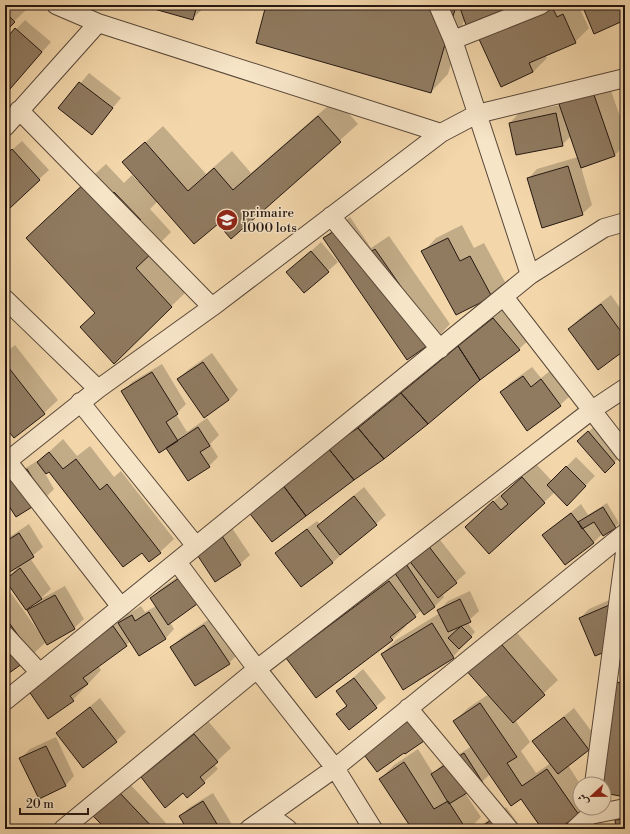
<svg xmlns="http://www.w3.org/2000/svg" width="630" height="834" viewBox="0 0 630 834" font-family="'Libre Bodoni',Amiri,serif">
<style>
.shadow{fill:#0003;fill-rule:evenodd}
.building{fill:#907b61;stroke:#241711}
.lines{fill:none;stroke-linecap:round;stroke-linejoin:round}
.minor-casing{stroke:#584738;stroke-width:20}
.minor{stroke:#f7e5c8;stroke-width:18}
.labels{text-anchor:middle;dominant-baseline:central;stroke-width:3;stroke-linejoin:round;paint-order:stroke}
.poi-label{font-size:13px;fill:#241711;stroke:#f7e5c8;text-anchor:start}
</style>
<rect width="100%" height="100%" fill="#f3d7ab"/>
<filter id="stains"><feTurbulence type="fractalNoise" baseFrequency=".005" numOctaves="4"/><feColorMatrix values="0 0 0 0 .2 0 0 0 0 .09 0 0 0 0 .02 0 0 0 .5 -.17"/></filter>
<radialGradient id="worn" r=".72"><stop offset=".6" stop-color="#630" stop-opacity="0"/><stop offset="1" stop-color="#630" stop-opacity=".3"/></radialGradient>
<path class="shadow" d="M5,5H25L28,8L5,30Z
M143,5H207L192,19Z
M267,5H514L465,17L448,74L431,92Z
M534,5H578L589,28L575,42L545,55L547,58L533,72L501,86Z
M25,20L51,42L10,88L5,84V41Z
M89,73L121,98L92,133L60,108Z
M607,79L625,131V145L615,155L581,167L592,205L582,214L528,179L537,169L578,157L571,136L562,145L510,123L519,113L561,105L574,90Z
M336,99L358,124L231,238L218,223L158,201L150,209L171,232L153,250L189,289L154,323L96,313L44,221L106,164L124,183L132,175L138,181L139,180L124,162L163,126L206,174L232,151L251,173Z
M22,141L49,170L10,206L5,200V156Z
M350,217L371,248L389,236L450,324L437,338L324,238L338,225Z
M462,225L474,248L484,243L505,282L491,296L423,252L436,238Z
M321,242L338,262L328,271L288,272Z
M611,295L625,315V349L569,329L579,319Z
M503,309L529,340L519,349L353,479L343,436L369,419Z
M15,345L58,400L44,413L5,425V353Z
M212,353L238,390L229,400L178,379L188,370Z
M162,364L186,404L176,414L187,432L207,418L219,435L210,444L218,457L209,466L166,447L123,392L132,382Z
M532,367L541,378L551,370L570,396L560,405L501,393L510,383Z
M598,423L624,453L605,471L588,432Z
M63,439L77,456L90,446L114,477L121,471L174,539L160,552L142,551L49,471L43,470L54,489L45,498H5V481L37,461L38,462Z
M576,457L595,476L567,504L555,492L490,553L480,513L536,464L552,481Z
M364,487L386,515L332,563L277,553L286,544L317,521L320,524Z
M607,503L619,523L615,527L602,534L593,543L543,535L581,504L588,515Z
M5,507L8,512L5,515Z
M29,524L43,547L30,558L51,589L39,600L65,586L84,619L74,628L46,642L32,655L5,675V585L39,632L40,631L29,611L38,602L26,609L6,579L18,567L5,574V540Z
M232,528L250,555L240,564L197,553Z
M437,536L466,573L442,594L444,597L435,606L424,613L422,610L405,624L406,626L392,640L287,658L301,644L396,573Z
M189,569L197,603L170,622L174,629L165,639L131,641L98,666L101,670L73,700L27,687L127,613L128,614L141,606L145,612L156,606L151,598L160,589Z
M470,591L479,611L467,622L475,632L453,657L382,654L396,640L440,613L439,610L448,601ZM465,624L458,630L457,627Z
M623,594L625,599V639L619,645L580,618L589,609Z
M214,616L238,654L229,663L171,648L181,638Z
M511,626L558,680L515,720L530,742L521,751L536,773L551,763L534,741L574,708L598,740L568,765L580,784V808H585L557,829H543L521,797L490,774L482,782L465,793L481,817L469,829H413L380,779L394,765L418,749L433,773L442,765L472,746L455,721L468,708L489,694L466,668Z
M363,669L386,698L349,729L337,714L348,704L337,692Z
M625,676V796L604,792L618,683Z
M100,698L126,732L116,741L58,733Z
M208,721L231,748L214,764L218,769L204,782L183,792L142,777L156,764Z
M56,737L74,776L65,786L20,759L30,749Z
M129,783L166,823L160,829H107L95,816Z
M213,793L233,826L230,829H188L180,816L190,807Z
M506,807L522,829H477L480,826Z
M625,812V829H617L616,820Z"/>
<path class="building" d="M140,5H197L193,20Z
M266,5H451L456,6L431,93L256,43Z
M459,5H516L466,25Z
M550,5H551L557,17L563,14L576,43L529,63L533,72L501,87L478,37Z
M582,5H625V20L594,34Z
M5,12L15,22L5,32Z
M15,28L42,52L10,89L5,85V40Z
M79,82L113,108L92,135L58,108Z
M593,92L615,156L581,168L559,104Z
M556,113L563,146L516,155L509,123Z
M318,116L341,142L231,239L218,224L194,244L122,162L145,142L188,191L214,168L233,190Z
M12,149L40,180L10,208L5,202V156Z
M568,166L583,215L542,228L527,178Z
M88,180L106,200L114,192L141,220L133,227L155,250L136,268L172,307L114,364L80,327L95,313L26,238Z
M336,230L357,261L375,249L437,339L407,360L323,238Z
M448,238L460,261L470,256L492,297L456,315L421,251Z
M311,251L329,272L304,293L286,272Z
M601,304L625,337V350L598,370L568,329Z
M493,318L520,350L480,380L458,346Z
M458,346L480,380L428,424L401,393Z
M203,362L229,400L204,418L177,379Z
M5,363L45,414L14,438L5,427Z
M152,372L178,414L166,422L178,441L159,453L121,391Z
M523,376L531,387L541,379L561,406L527,431L500,392Z
M401,393L428,424L384,459L358,428Z
M198,427L210,446L200,452L210,467L188,481L166,448Z
M358,428L384,459L354,480L328,448Z
M588,431L615,463L605,473L577,441Z
M328,448L354,480L306,516L282,484Z
M49,452L63,469L76,459L100,490L107,484L161,553L149,562L142,553L123,567L49,472L46,474L37,462Z
M566,466L586,486L567,506L547,485Z
M27,469L45,499L16,517L5,500V483Z
M522,477L545,503L489,554L465,527L493,501L501,510L508,504L501,496Z
M282,484L306,516L272,542L247,510Z
M354,496L377,525L340,555L317,526Z
M603,507L616,528L603,536L594,522L582,529L578,522Z
M571,513L594,543L565,565L542,535Z
M307,529L333,563L301,587L275,553Z
M19,533L34,557L5,575V542Z
M222,536L241,565L215,582L196,553Z
M427,544L457,583L438,598L408,559Z
M406,564L435,607L424,615L394,572Z
M20,568L42,599L26,610L5,580Z
M179,578L197,604L168,625L150,598Z
M389,581L416,617L390,637L393,640L316,698L286,658Z
M55,595L75,629L47,645L27,610Z
M460,599L471,622L448,632L437,610Z
M614,603L620,646L595,656L579,618Z
M149,612L166,639L139,656L118,623L132,615L135,621Z
M5,617L33,656L5,676Z
M432,623L454,658L403,690L381,654Z
M204,625L230,664L195,686L170,647Z
M113,626L127,646L83,678L88,684L70,696L74,701L48,719L26,687Z
M461,626L472,637L459,649L448,638Z
M497,639L545,695L513,723L464,668Z
M625,648V662H623Z
M354,678L377,708L349,730L336,714L347,706L336,691Z
M617,682L625,684V797L604,793V784H599Z
M480,703L517,757L507,763L522,786L547,769L579,815L558,829H542L521,799L511,806L453,721Z
M90,707L117,742L83,768L56,733Z
M405,715L424,741L405,754L404,753L377,772L359,748Z
M564,717L589,750L558,774L532,741Z
M194,734L218,762L200,777L205,783L187,798L183,793L165,808L141,777Z
M46,746L66,786L39,799L19,758Z
M464,753L483,783L449,804L431,774Z
M404,762L434,809L448,801L466,829H412L379,779Z
M119,792L154,829H106L93,816Z
M203,801L220,829H187L179,816Z
M497,816L506,829H478Z
M625,819V829H616L615,820Z"/>
<g class="lines">
<g class="minor-casing">
<path id="minor" d="M56,5L98,23L441,133
M438,5L453,40L530,275
M453,40L541,5
M19,110L212,307
M5,127L98,23
M331,216L440,349
M504,297L625,453
M5,299L98,389
M80,402L196,546
M5,458L121,607
M5,463L98,389L212,307L441,133L477,114L625,78
M177,562L257,669L335,768L373,829
M5,635L40,673
M5,701L530,275L604,228L625,222
M408,708L509,829
M594,784L625,552
M269,815L288,829
M63,829L257,669L592,410L625,388
M249,829L335,768L625,533
M575,829L590,815L625,808"/>
</g>
<use href="#minor" class="minor"/>
</g>
<defs>
<g id="school-disc" transform="scale(1.15)"><circle r="9.5" fill="#8f2418" stroke="#f7e5c8"/><path d="M0-5L7-2L0 1L-7-2ZM-4 1L0 2.5L4 1V4Q0 6-4 4Z" fill="#fff"/></g>
</defs>
<g fill-rule="evenodd">
<use href="#school-disc" x="227" y="220"/>
</g>
<g class="labels">
<g class="poi-label">
<text x="242" y="213">primaire<tspan x="242" dy="15">1000 lots</tspan></text>
</g>
</g>
<rect width="630" height="834" fill="none" stroke="#f3d7ab" stroke-width="20"/>
<rect x="6" y="6" width="618" height="822" fill="none" stroke="#241711" stroke-width="2"/>
<rect x="10" y="10" width="610" height="814" fill="none" stroke="#241711"/>
<g transform="translate(592 796) rotate(248)"><circle r="19" fill="#f7e5c8" stroke="#a3937f"/>
<path d="M0-3L7 15L0 10L-7 15Z" fill="#8f2418"/>
<text y="-6" font-size="11" font-weight="bold" text-anchor="middle" fill="#241711">ش</text>
</g>
<path d="M20 808v6h68v-6" fill="none" stroke="#241711" stroke-width="2"/>
<text x="26" y="808" font-size="12" fill="#241711" stroke="#f7e5c8" stroke-width="3" paint-order="stroke">20 m</text>
<rect width="100%" height="100%" filter="url(#stains)"/>
<rect width="100%" height="100%" fill="url(#worn)"/>
</svg>
